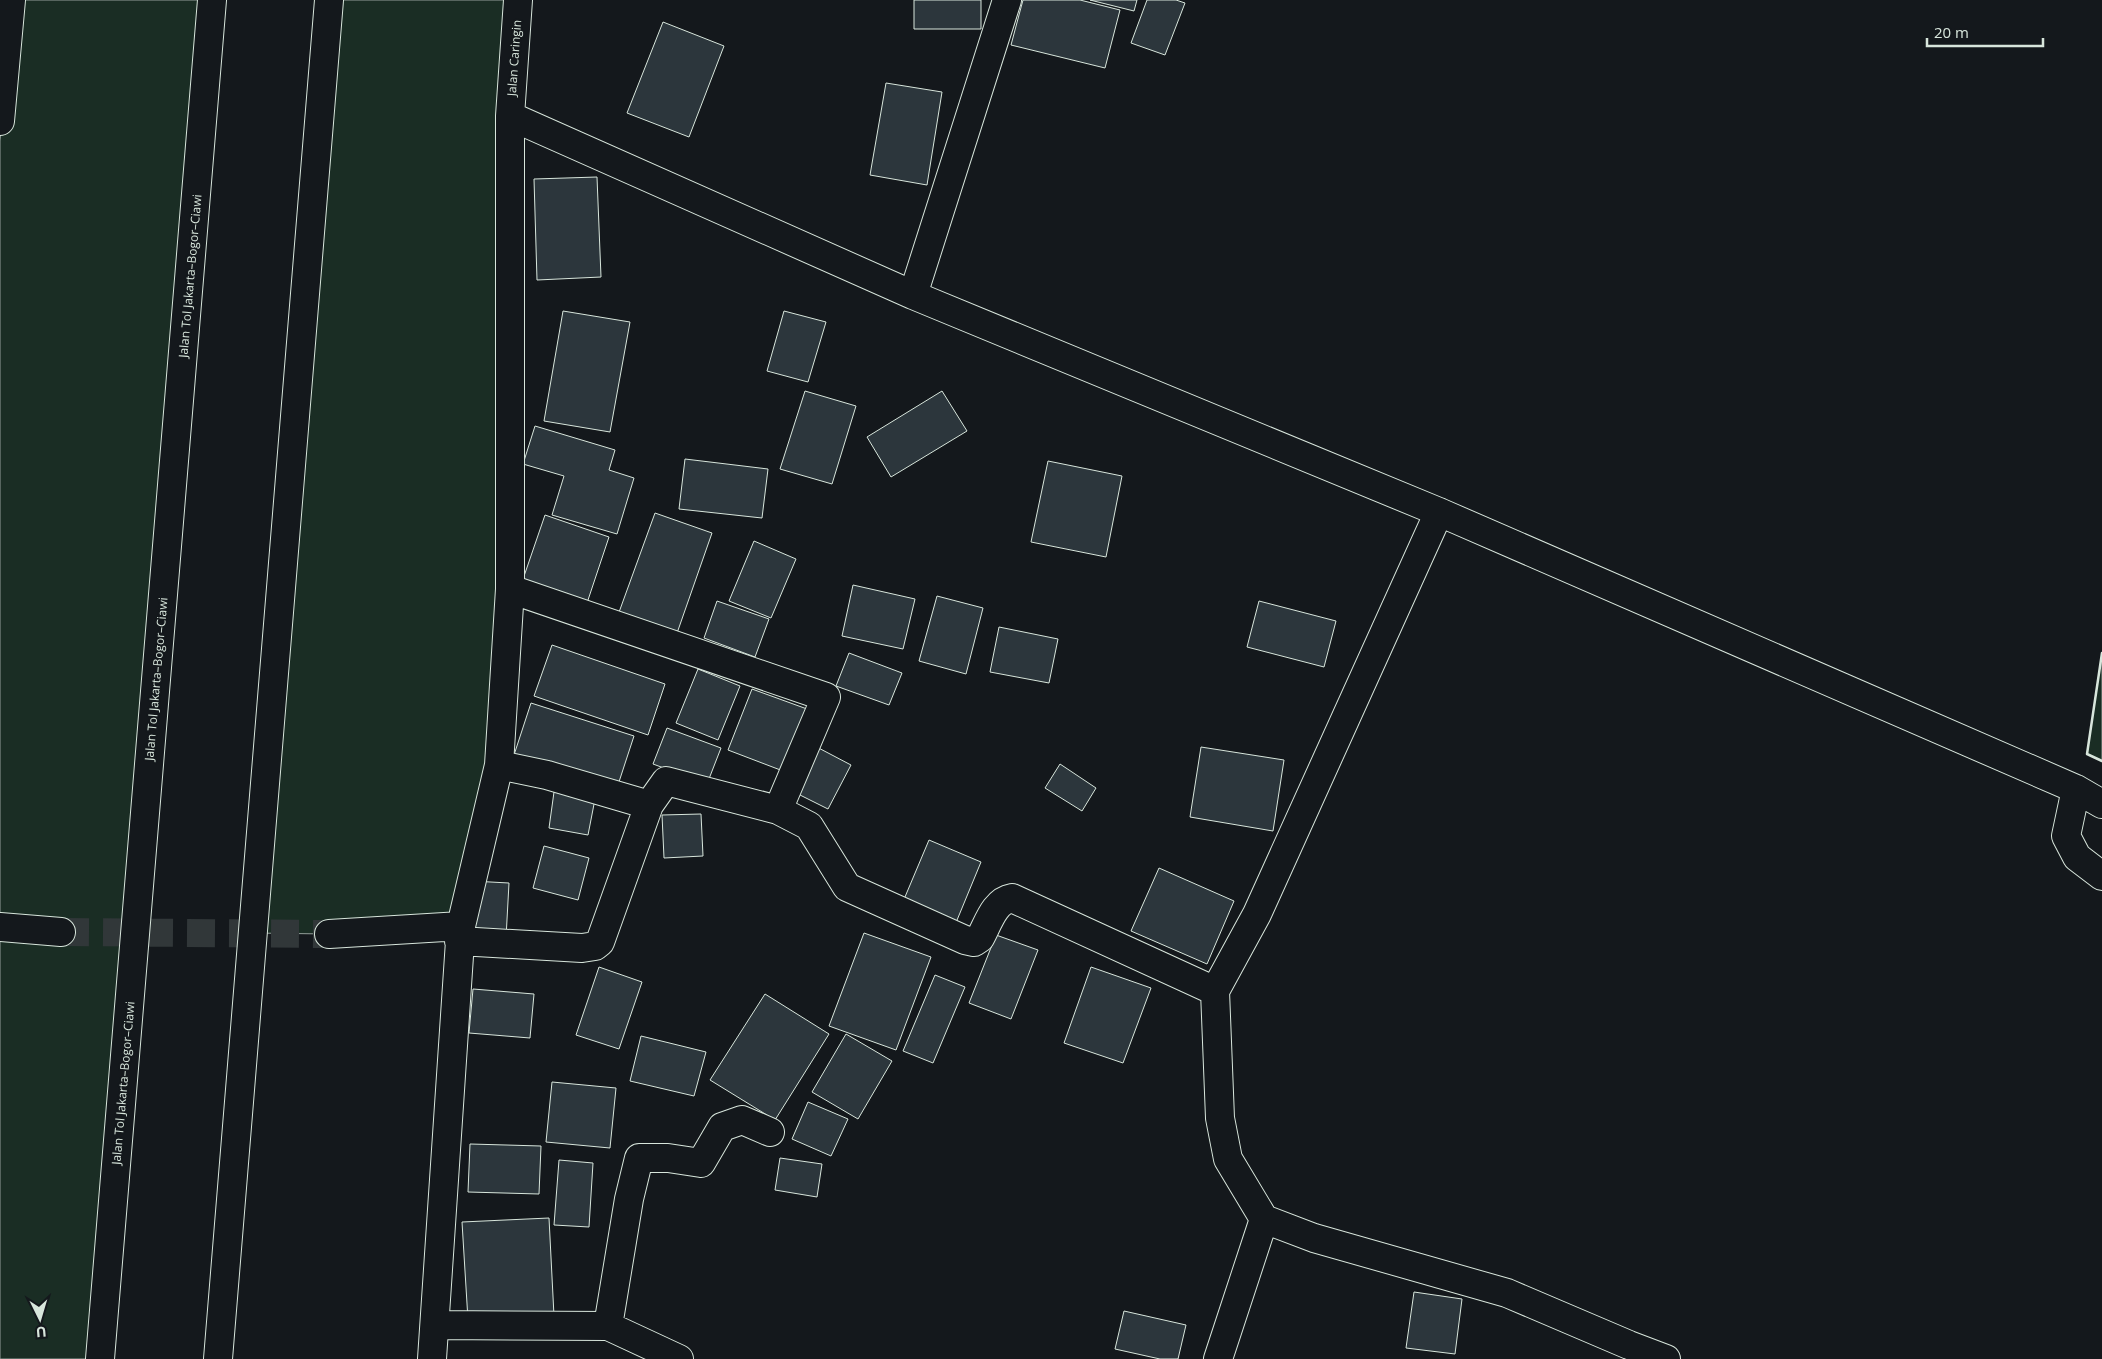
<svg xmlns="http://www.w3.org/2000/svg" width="2102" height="1359" viewBox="0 0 2102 1359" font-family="'Open Sans',sans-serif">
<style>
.green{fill:#1a2d24;stroke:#939e99}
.building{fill:#2c363c;stroke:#d8e6dc}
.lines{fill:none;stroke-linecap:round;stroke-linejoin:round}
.street-tunnel{stroke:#313739;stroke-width:28;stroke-dasharray:28 14;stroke-linecap:butt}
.street-casing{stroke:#d8e6dc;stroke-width:30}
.highway-casing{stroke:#d8e6dc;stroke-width:30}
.street{stroke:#14181c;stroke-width:28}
.highway{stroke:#14181c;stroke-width:28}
.wall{stroke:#d8e6dc;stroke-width:2.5}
.labels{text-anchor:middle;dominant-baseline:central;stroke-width:4;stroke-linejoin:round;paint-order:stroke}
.street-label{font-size:12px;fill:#d8e6dc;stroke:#14181c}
</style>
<rect width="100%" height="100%" fill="#14181c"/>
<path class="green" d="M13,0H215L100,1359H0V141Z
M330,0H518L499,765L461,926L329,934L253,933Z
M2102,653V761L2087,754Z"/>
<path class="building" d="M914,0H981V29H914Z
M1023,0H1080L1120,10L1105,68L1011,45Z
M1090,0H1137L1134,11Z
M1147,0H1176L1185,3L1165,55L1131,43Z
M663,22L724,46L689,137L627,113Z
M886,83L942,92L927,185L870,175Z
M597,177L601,277L537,280L534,179Z
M563,311L630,322L610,432L544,421Z
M784,311L826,322L808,382L767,371Z
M805,391L856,406L832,484L780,469Z
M942,391L967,431L891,477L867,437Z
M535,426L615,450L609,470L634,478L617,534L552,515L564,476L523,464Z
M685,459L768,469L762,518L679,509Z
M1048,461L1122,476L1106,557L1031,542Z
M655,513L712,533L676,636L618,615Z
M545,515L609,537L587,603L522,582Z
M754,541L796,559L771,618L729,601Z
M853,585L915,599L903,649L842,636Z
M937,596L983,608L966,674L919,661Z
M717,601L769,619L755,657L704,638Z
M1259,601L1336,621L1324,667L1247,647Z
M999,627L1058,639L1049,683L990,672Z
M552,645L665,684L648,735L534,696Z
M849,653L902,673L889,705L836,686Z
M698,669L740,686L718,740L676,723Z
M752,689L807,709L783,771L728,750Z
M531,703L634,736L616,791L513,758Z
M667,728L721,748L707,784L653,764Z
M811,744L851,765L828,809L788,789Z
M1201,747L1284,760L1273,831L1190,817Z
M1060,764L1096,788L1082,811L1045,788Z
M554,792L595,799L588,835L549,828Z
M701,814L703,856L664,858L662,815Z
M929,840L981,862L955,925L902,904Z
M544,846L589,858L578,900L533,888Z
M1159,868L1234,901L1207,964L1131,931Z
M472,881L509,883L506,938L470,936Z
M864,933L931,957L896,1050L829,1026Z
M996,935L1038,950L1011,1019L969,1003Z
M599,967L642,982L619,1049L576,1035Z
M1091,967L1151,988L1123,1063L1064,1043Z
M935,975L965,987L933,1063L903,1051Z
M473,989L534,994L530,1038L469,1033Z
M765,994L829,1034L775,1120L710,1080Z
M846,1034L892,1061L858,1119L812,1092Z
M641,1036L706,1052L694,1096L630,1081Z
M552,1082L616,1088L610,1148L546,1142Z
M808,1102L848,1119L831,1156L792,1139Z
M470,1144L541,1146L539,1194L468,1192Z
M780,1158L822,1164L817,1197L775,1190Z
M559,1160L593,1163L589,1227L554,1225Z
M549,1218L554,1316L468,1320L462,1222Z
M1414,1292L1462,1299L1455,1354L1406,1348Z
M1124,1311L1186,1325L1178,1359H1160L1115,1349Z"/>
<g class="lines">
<path class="street-tunnel" d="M61,932L329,934"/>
<g class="street-casing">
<path id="street" d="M510,116L913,295L1439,512L2076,789L2102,804
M0,121L11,0
M913,295L1007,0
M1439,512L1257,914L1215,991L1220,1118L1228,1159L1264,1219L1314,1238L1507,1293L1629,1345L1666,1359
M510,589L826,697L778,810
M499,765L547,775L649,805L666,781L778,810L809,826L847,887L965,940L974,942L980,938C988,924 994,901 1012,898L1215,991
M2076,789L2066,836L2077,857L2102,876
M0,927L61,932
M329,934L461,926
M459,941L582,948L595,946L600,942L649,805
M435,1325L608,1326L679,1359
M608,1326L629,1199L639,1158H668L701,1163L722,1127L742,1120L770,1132
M432,1359L461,926L499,765L510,589V116L518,0
M1218,1359L1264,1219"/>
</g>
<g class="highway-casing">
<path id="highway" d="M100,1359L212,0
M218,1359L329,0"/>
</g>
<use href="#street" class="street"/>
<use href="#highway" class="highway"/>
<path class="wall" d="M2102,653L2087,754L2102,761"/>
</g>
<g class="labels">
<g class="street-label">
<text transform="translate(514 58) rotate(-86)">Jalan Caringin</text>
<text transform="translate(190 276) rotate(-85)">Jalan Tol Jakarta–Bogor–Ciawi</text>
<text transform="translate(156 679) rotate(-85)">Jalan Tol Jakarta–Bogor–Ciawi</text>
<text transform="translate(123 1083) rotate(-85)">Jalan Tol Jakarta–Bogor–Ciawi</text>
</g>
</g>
<g transform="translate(40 1319) rotate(175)" stroke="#14181c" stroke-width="4" paint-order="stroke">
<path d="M0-4L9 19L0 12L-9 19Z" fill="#d8e6dc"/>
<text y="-8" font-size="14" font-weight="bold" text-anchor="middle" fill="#d8e6dc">U</text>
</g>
<path d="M1927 38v8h116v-8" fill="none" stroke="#d8e6dc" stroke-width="2.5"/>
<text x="1934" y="38" font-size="15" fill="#d8e6dc" stroke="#14181c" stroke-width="4" paint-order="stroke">20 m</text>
</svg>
